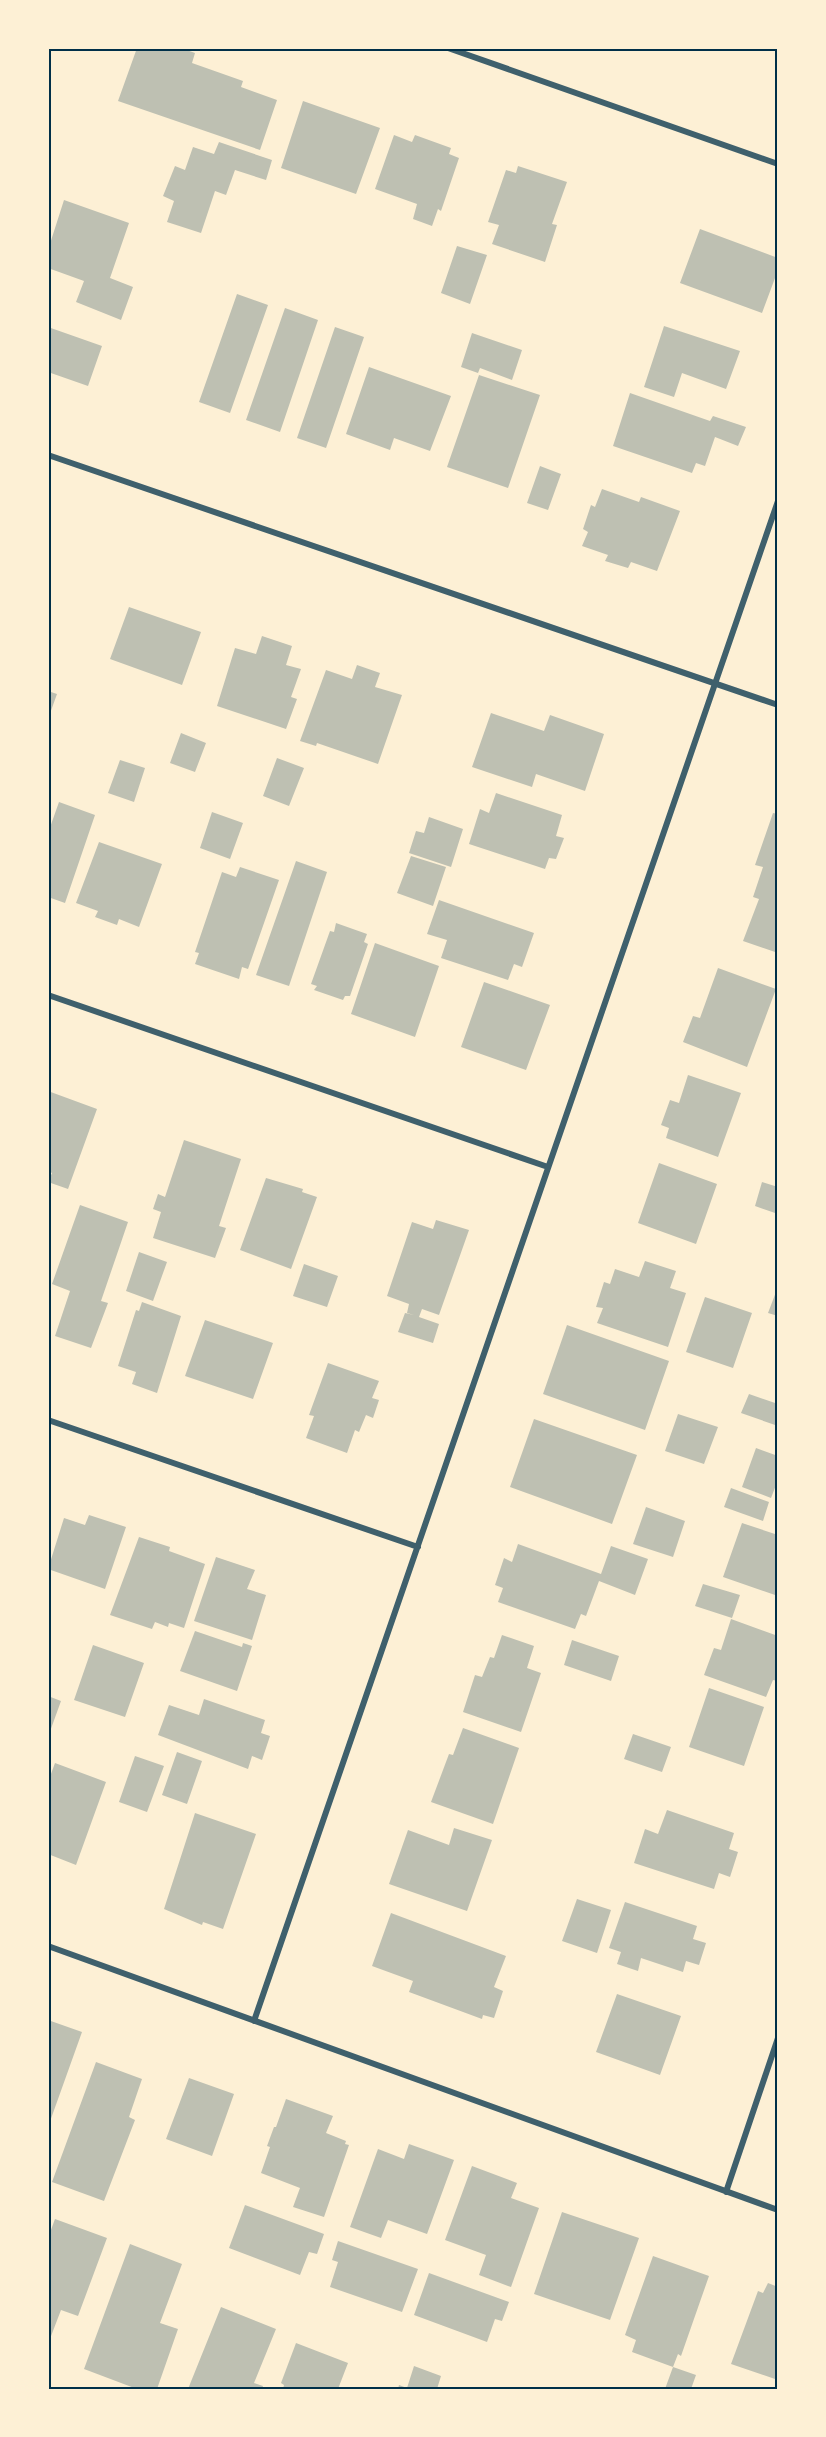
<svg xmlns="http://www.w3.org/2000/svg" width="826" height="2437" viewBox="0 0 826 2437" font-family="Roboto,sans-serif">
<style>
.building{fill:#bec0b2}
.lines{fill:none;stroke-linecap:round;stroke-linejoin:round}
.minor{stroke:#3f606c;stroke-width:6}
.neatline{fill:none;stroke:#003049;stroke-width:2}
</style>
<rect width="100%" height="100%" fill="#fdf0d5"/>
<path class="building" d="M137,48H181L195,53L192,63L243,81L241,87L277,100L260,150L118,101Z
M303,101L380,128L356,194L281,168Z
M394,135L412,142L415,135L451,148L449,154L459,158L441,211L438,209L432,226L413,219L417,204L375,189Z
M219,142L272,160L266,180L235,170L226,195L215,191L201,233L167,222L174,201L163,196L175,166L185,170L193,147L214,154Z
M518,166L567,182L552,224L557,225L545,262L492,244L499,225L488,222L506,170L516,173Z
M64,200L129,223L110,278L133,287L121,320L76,302L84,281L48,268V250Z
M700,229L778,258V270L762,313L680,283Z
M457,246L487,255L470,304L441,293Z
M237,294L268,305L230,413L199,402Z
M285,308L318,320L280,432L246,420Z
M664,326L740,351L726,389L682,373L674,397L644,387Z
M48,327L102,346L88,386L48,372Z
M335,327L364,337L326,448L297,438Z
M472,333L522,350L512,380L480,368L478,373L461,367Z
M369,367L451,396L430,451L394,438L390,450L346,434Z
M479,375L540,395L508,488L447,467Z
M630,393L710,421L713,416L746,427L738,446L715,437L705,466L696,463L692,473L613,446Z
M540,466L561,474L548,510L527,503Z
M602,489L639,502L641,497L680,511L657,571L631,562L628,568L605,561L608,555L582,546L588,532L583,529L591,505L595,507Z
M129,607L201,632L182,685L110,659Z
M262,636L292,646L286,665L301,669L291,697L297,699L286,729L217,706L235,648L256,654Z
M357,665L380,673L375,687L402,695L378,764L317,743L316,746L300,741L326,670L352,679Z
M48,691L57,694L48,719Z
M491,713L544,731L550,715L604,734L585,791L536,774L532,787L472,767Z
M181,733L206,743L195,772L170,763Z
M277,758L304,768L289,806L263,796Z
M120,760L145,768L134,802L108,793Z
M496,793L562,815L556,836L564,838L556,859L549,858L545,869L469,844L480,809L489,813Z
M59,802L95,815L65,903L48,897V833Z
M212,812L243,823L230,859L200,848Z
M773,813L778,814V953L743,941L759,899L753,897L763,867L755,865Z
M429,817L463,829L451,867L409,853L416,831L424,833Z
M99,842L162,864L139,927L119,919L117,925L95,917L98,911L76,903Z
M411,856L446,867L433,906L397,893Z
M296,861L327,872L289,986L256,975Z
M240,867L279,880L248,969L242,967L239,979L195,964L199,953L195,952L222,872L236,877Z
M439,900L534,933L522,967L514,964L508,980L441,958L447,940L427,934Z
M336,923L367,934L364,942L368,944L350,996H345L343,1000L314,990L317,986L311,984L330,931L334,932Z
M375,943L439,966L415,1037L351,1014Z
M718,968L776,989L747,1067L683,1042L693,1016L700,1018Z
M484,982L550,1005L526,1070L461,1047Z
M688,1075L741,1093L718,1157L666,1138L669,1128L661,1125L670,1100L679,1103Z
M48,1091L97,1109L68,1189L48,1182L52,1173L48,1171Z
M184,1140L241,1159L219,1226L226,1228L215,1258L153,1238L161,1212L153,1209L158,1194L165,1197Z
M659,1163L717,1184L696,1244L638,1223Z
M266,1178L303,1189L302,1192L317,1197L291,1269L240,1250Z
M762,1182L778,1187L775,1213L755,1206Z
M80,1205L128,1222L101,1301L108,1303L91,1348L55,1336L70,1291L52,1284Z
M436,1220L469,1230L439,1315L422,1309L419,1317L439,1324L433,1343L398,1332L405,1313L414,1315L407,1313L409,1304L387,1296L412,1222L433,1229Z
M139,1252L167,1262L153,1301L126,1291Z
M645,1261L676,1271L670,1288L686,1293L668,1347L597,1323L603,1308L596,1307L604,1282L610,1284L615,1269L639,1277Z
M304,1264L338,1276L327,1307L293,1296Z
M776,1292H778V1316L768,1313Z
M705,1297L752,1313L733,1368L686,1352Z
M142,1302L181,1316L157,1393L132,1384L136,1372L118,1366L136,1310L139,1311Z
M205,1320L273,1343L253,1399L185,1376Z
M567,1325L669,1361L645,1430L543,1394Z
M328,1363L379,1381L372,1398L379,1400L373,1418L366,1415L359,1432L355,1430L347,1453L306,1438L314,1416L309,1415Z
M749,1394L778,1404V1426L741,1413Z
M678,1414L718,1427L704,1464L665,1451Z
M534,1419L637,1455L612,1524L510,1487Z
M756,1448L778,1456V1480L771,1498L742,1487Z
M731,1488L769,1502L763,1521L724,1507Z
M646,1507L685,1521L673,1557L633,1544Z
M89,1515L126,1527L105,1589L48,1569L64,1518L85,1525Z
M742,1523L778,1535V1596L723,1577Z
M139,1537L170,1547L169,1551L205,1564L184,1628L169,1623L168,1627L155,1622L152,1629L110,1615Z
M518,1544L601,1574L611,1546L648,1559L635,1595L599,1581L586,1616L581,1614L575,1629L498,1602L503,1588L495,1585L504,1558L512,1562Z
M216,1557L255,1570L247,1589L266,1595L252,1640L194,1621Z
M703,1584L740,1595L732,1618L695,1606Z
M731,1619L778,1636V1681L773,1680L766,1697L704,1675L714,1648L721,1650Z
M195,1631L242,1647L243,1643L252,1646L237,1691L180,1671Z
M502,1635L534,1646L527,1668L541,1673L521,1732L463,1712L475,1675L482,1677L490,1657L494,1658Z
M572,1640L619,1656L611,1681L564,1665Z
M93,1645L144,1663L125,1717L74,1700Z
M709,1688L764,1707L744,1766L689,1747Z
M48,1696L61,1701L48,1737Z
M204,1699L265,1720L261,1733L270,1736L262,1760L252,1756L248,1769L158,1735L169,1705L199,1715Z
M463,1728L519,1748L493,1824L431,1802L449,1754L453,1755Z
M633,1734L671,1747L662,1772L624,1759Z
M177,1752L202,1761L187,1804L162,1795Z
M135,1756L164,1766L147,1812L119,1802Z
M55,1763L106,1782L76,1865L48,1854V1782Z
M667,1810L734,1833L729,1849L738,1852L730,1877L719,1873L714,1889L634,1863L645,1829L658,1834Z
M195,1813L256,1834L223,1929L203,1922L202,1925L164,1909Z
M454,1828L492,1840L467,1911L389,1884L408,1830L449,1845Z
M577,1899L611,1910L597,1953L562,1941Z
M625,1902L697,1926L693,1939L706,1943L699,1965L686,1961L683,1972L641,1958L638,1971L617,1964L621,1952L609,1948Z
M391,1913L506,1956L494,1987L503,1991L494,2018L483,2015L482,2019L409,1992L413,1981L372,1966Z
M617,1994L681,2016L660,2075L596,2052Z
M48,2020L82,2032L48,2127Z
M96,2062L142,2079L129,2117L135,2120L104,2201L52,2182Z
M189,2078L234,2094L212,2156L166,2139Z
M286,2099L333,2116L326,2133L346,2141L345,2144L349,2145L324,2217L293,2207L300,2188L261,2173L270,2147L267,2146L274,2127H276Z
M409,2144L454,2160L427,2234L388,2220L381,2238L350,2227L378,2149L404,2159Z
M472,2166L517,2183L511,2198L539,2208L511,2287L479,2275L486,2255L445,2240Z
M245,2205L324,2234L317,2254L309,2252L300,2275L229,2248Z
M562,2212L639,2238L610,2320L534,2294Z
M55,2219L107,2238L78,2316L61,2310L48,2344V2238Z
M338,2241L418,2269L402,2312L330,2287L338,2262L332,2260Z
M130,2244L182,2264L160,2323L178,2329L157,2389H137L84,2369Z
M653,2256L709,2276L681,2356L678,2354L673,2367L632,2352L636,2340L625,2335Z
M429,2273L509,2302L502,2321L495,2319L487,2342L414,2315Z
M768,2283L778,2287V2370L775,2379L731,2364L758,2291L763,2293Z
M221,2307L276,2329L254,2383L263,2386L262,2389H188Z
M296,2343L348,2363L338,2389H283L284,2385L281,2383Z
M414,2366L441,2376L437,2389H398L399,2385L407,2388Z
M673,2367L696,2375L691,2389H665Z"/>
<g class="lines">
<path class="minor" d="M448,48L778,164
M48,455L778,705
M48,995L548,1167
M48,1420L418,1547
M48,1946L778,2210
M254,2021L778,501
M726,2192L778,2038"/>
</g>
<rect width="826" height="2437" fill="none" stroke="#fdf0d5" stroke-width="99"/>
<rect x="50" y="50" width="726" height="2338" class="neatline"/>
</svg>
